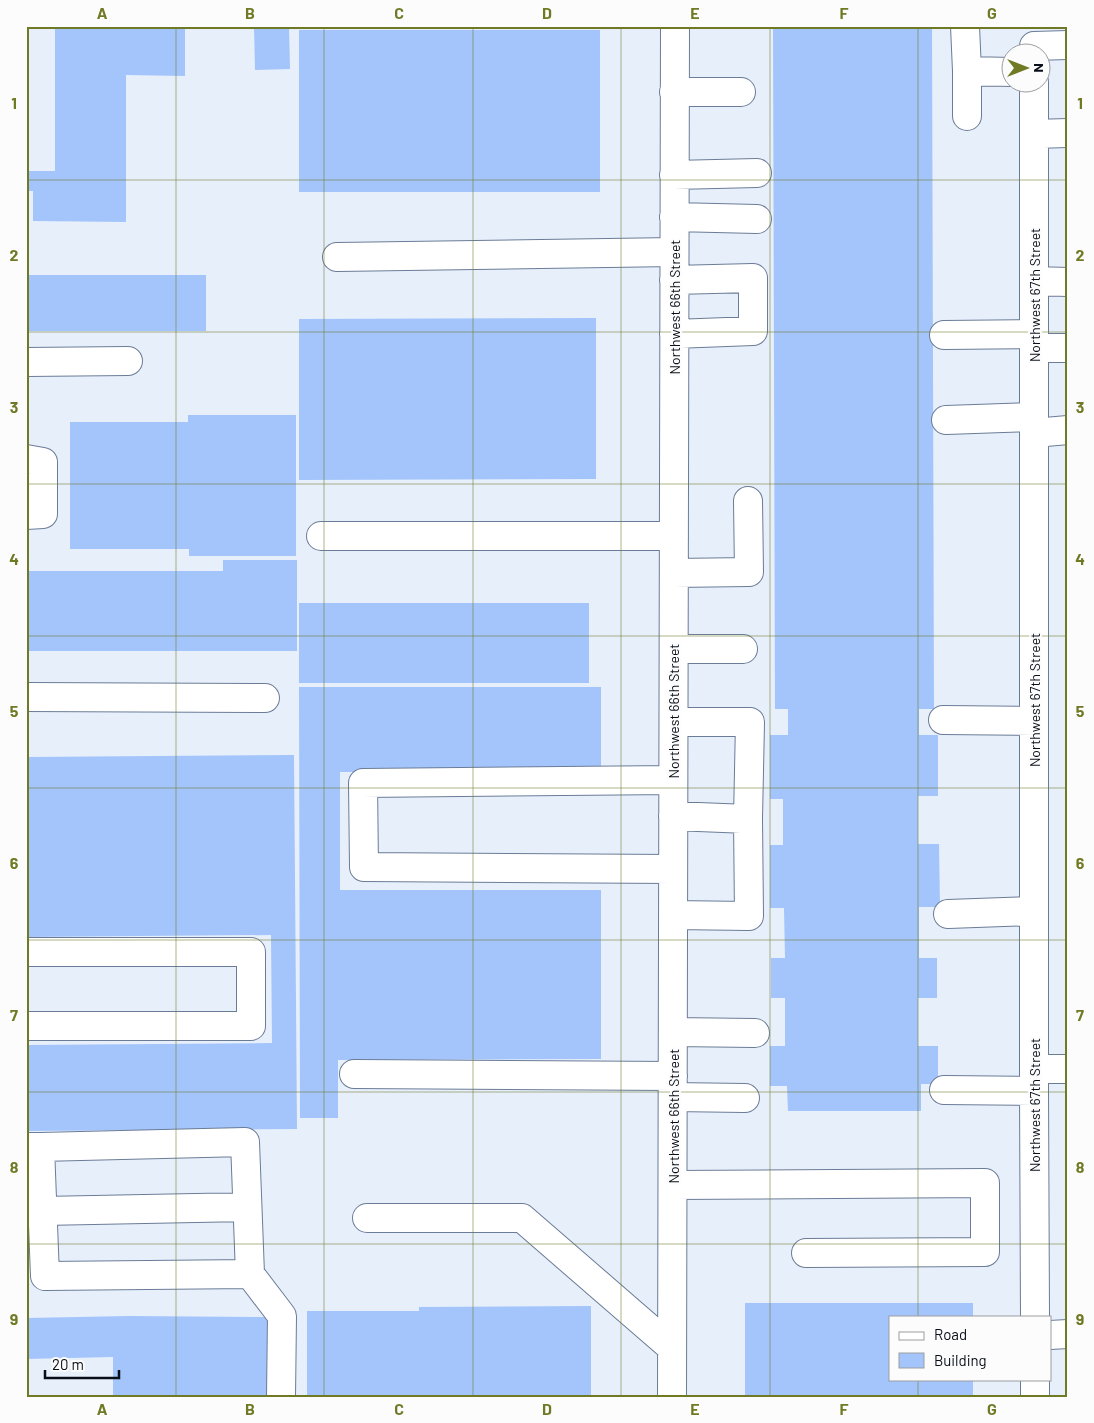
<svg xmlns="http://www.w3.org/2000/svg" width="1094" height="1423" viewBox="0 0 1094 1423" font-family="Barlow,sans-serif">
<style>
.building{fill:#a3c5fb}
.lines{fill:none;stroke-linecap:round;stroke-linejoin:round}
.minor-casing{stroke:#6b7c97;stroke-width:30}
.minor{stroke:#fff;stroke-width:28}
.grid{fill:none;stroke:#707924;stroke-width:1;stroke-opacity:0.55}
.labels{text-anchor:middle;dominant-baseline:central;stroke-width:4.5;stroke-linejoin:round;paint-order:stroke}
.street-label{font-size:14px;fill:#090f19;stroke:#fcfcfc}
.neatline{fill:none;stroke:#707924;stroke-width:2}
.grid-label{font-size:16px;text-anchor:middle;font-weight:bold;fill:#707924}
</style>
<rect width="100%" height="100%" fill="#e7effb"/>
<path class="building" d="M55,26H185V76L126,75V222L33,221V191H26V171H55Z
M254,26H289L290,69L255,70Z
M773,26H932L934,709H919V735H938V796H918V844H939L940,907H919V958H937V998H918V1046H938V1084H921V1111H788L787,1086H770V1046H785V998H771V958H785L784,908H770V845H783V799H770V735H788V709H775Z
M299,30H600V192H299Z
M26,275H206V331H26Z
M596,318V479L299,480V319Z
M188,415H296V556H189V549H70V422H188Z
M223,560H297V651H26V571H223Z
M299,603H589V683H299Z
M299,687H601V772H340V890H601V1059L338,1060V1118H300Z
M294,755L297,1129L26,1131V1045L272,1043L271,935L26,937V757Z
M745,1303H973V1317H890V1379H973V1397H745Z
M591,1306V1397H307V1311H419V1307Z
M129,1316L269,1317V1397H113V1357L26,1359V1318Z"/>
<g class="lines">
<g class="minor-casing">
<path id="minor" d="M965,26L967,71
M1034,46L1068,45
M1034,82V1091L1035,1317
M674,92H741
M967,116V71L1012,72
M1034,134L1068,133
M674,175L757,173
M674,217L757,219
M337,257L674,252
M674,280L753,278V331L674,334
M1034,281L1068,282
M944,335L1034,334
M1034,348H1068
M26,362L128,361
M946,420L1034,417
M1034,433L1068,430
M26,459L43,462V514L26,515
M321,536H674
M674,573L749,572L748,501
M674,649H743
M26,697L265,698
M943,720L1034,721
M673,780L363,783L364,867L673,869
M673,816L748,819L750,722H674
M948,914L1034,911
M673,915L749,916L748,819
M26,952H251V1026H26
M673,1032L755,1033
M1034,1069H1068
M354,1074L673,1076
M944,1090L1034,1091
M673,1097L745,1098
M26,1147H40L245,1142L250,1274L45,1276L40,1147
M673,1185L985,1183V1252L806,1253
M42,1211L247,1207
M367,1218H522L672,1348
M250,1274L282,1316L281,1397
M1050,1335L1068,1334
M1035,1379V1397
M672,1397L675,26"/>
</g>
<use href="#minor" class="minor"/>
</g>
<path class="grid" d="M176,26V1397M324,26V1397M473,26V1397M621,26V1397M770,26V1397M918,26V1317M26,180H1068M26,332H1068M26,484H1068M26,636H1068M26,788H1068M26,940H1068M26,1092H1068M26,1244H1068M918,1379V1397"/>
<g class="labels">
<g class="street-label">
<text transform="translate(1034 295) rotate(-90)">Northwest 67th Street</text>
<text transform="translate(674 307) rotate(-90)">Northwest 66th Street</text>
<text transform="translate(1034 700) rotate(-90)">Northwest 67th Street</text>
<text transform="translate(673 711) rotate(-90)">Northwest 66th Street</text>
<text transform="translate(1034 1105) rotate(-90)">Northwest 67th Street</text>
<text transform="translate(673 1116) rotate(-90)">Northwest 66th Street</text>
</g>
</g>
<rect width="1094" height="1423" fill="none" stroke="#fcfcfc" stroke-width="55"/>
<rect x="889" y="1316" width="162" height="65" fill="#fcfcfc" stroke="#9b9da1"/>
<rect x="899" y="1332" width="25" height="8" fill="#ffffff" stroke="#9b9da1"/>
<text x="934" y="1340" font-size="15" fill="#090f19">Road</text>
<rect x="899" y="1353" width="25" height="15" fill="#a3c5fb" stroke="#9b9da1"/>
<text x="934" y="1366" font-size="15" fill="#090f19">Building</text>
<g transform="translate(1026 68) rotate(90)"><circle r="24" fill="#fcfcfc" stroke="#9b9da1"/>
<path d="M0-4L9 19L0 12L-9 19Z" fill="#707924"/>
<text y="-8" font-size="14" font-weight="bold" text-anchor="middle" fill="#090f19">N</text>
</g>
<path d="M45 1370v8h74v-8" fill="none" stroke="#090f19" stroke-width="2.5"/>
<text x="52" y="1370" font-size="15" fill="#090f19" stroke="#fcfcfc" stroke-width="4" paint-order="stroke">20 m</text>
<rect x="28" y="28" width="1038" height="1368" class="neatline"/>
<g class="grid-label">
<text x="102" y="19">A</text>
<text x="250" y="19">B</text>
<text x="399" y="19">C</text>
<text x="547" y="19">D</text>
<text x="695" y="19">E</text>
<text x="844" y="19">F</text>
<text x="992" y="19">G</text>
<text x="14" y="109">1</text>
<text x="1080" y="109">1</text>
<text x="14" y="261">2</text>
<text x="1080" y="261">2</text>
<text x="14" y="413">3</text>
<text x="1080" y="413">3</text>
<text x="14" y="565">4</text>
<text x="1080" y="565">4</text>
<text x="14" y="717">5</text>
<text x="1080" y="717">5</text>
<text x="14" y="869">6</text>
<text x="1080" y="869">6</text>
<text x="14" y="1021">7</text>
<text x="1080" y="1021">7</text>
<text x="14" y="1173">8</text>
<text x="1080" y="1173">8</text>
<text x="14" y="1325">9</text>
<text x="1080" y="1325">9</text>
<text x="102" y="1415">A</text>
<text x="250" y="1415">B</text>
<text x="399" y="1415">C</text>
<text x="547" y="1415">D</text>
<text x="695" y="1415">E</text>
<text x="844" y="1415">F</text>
<text x="992" y="1415">G</text>
</g>
</svg>
